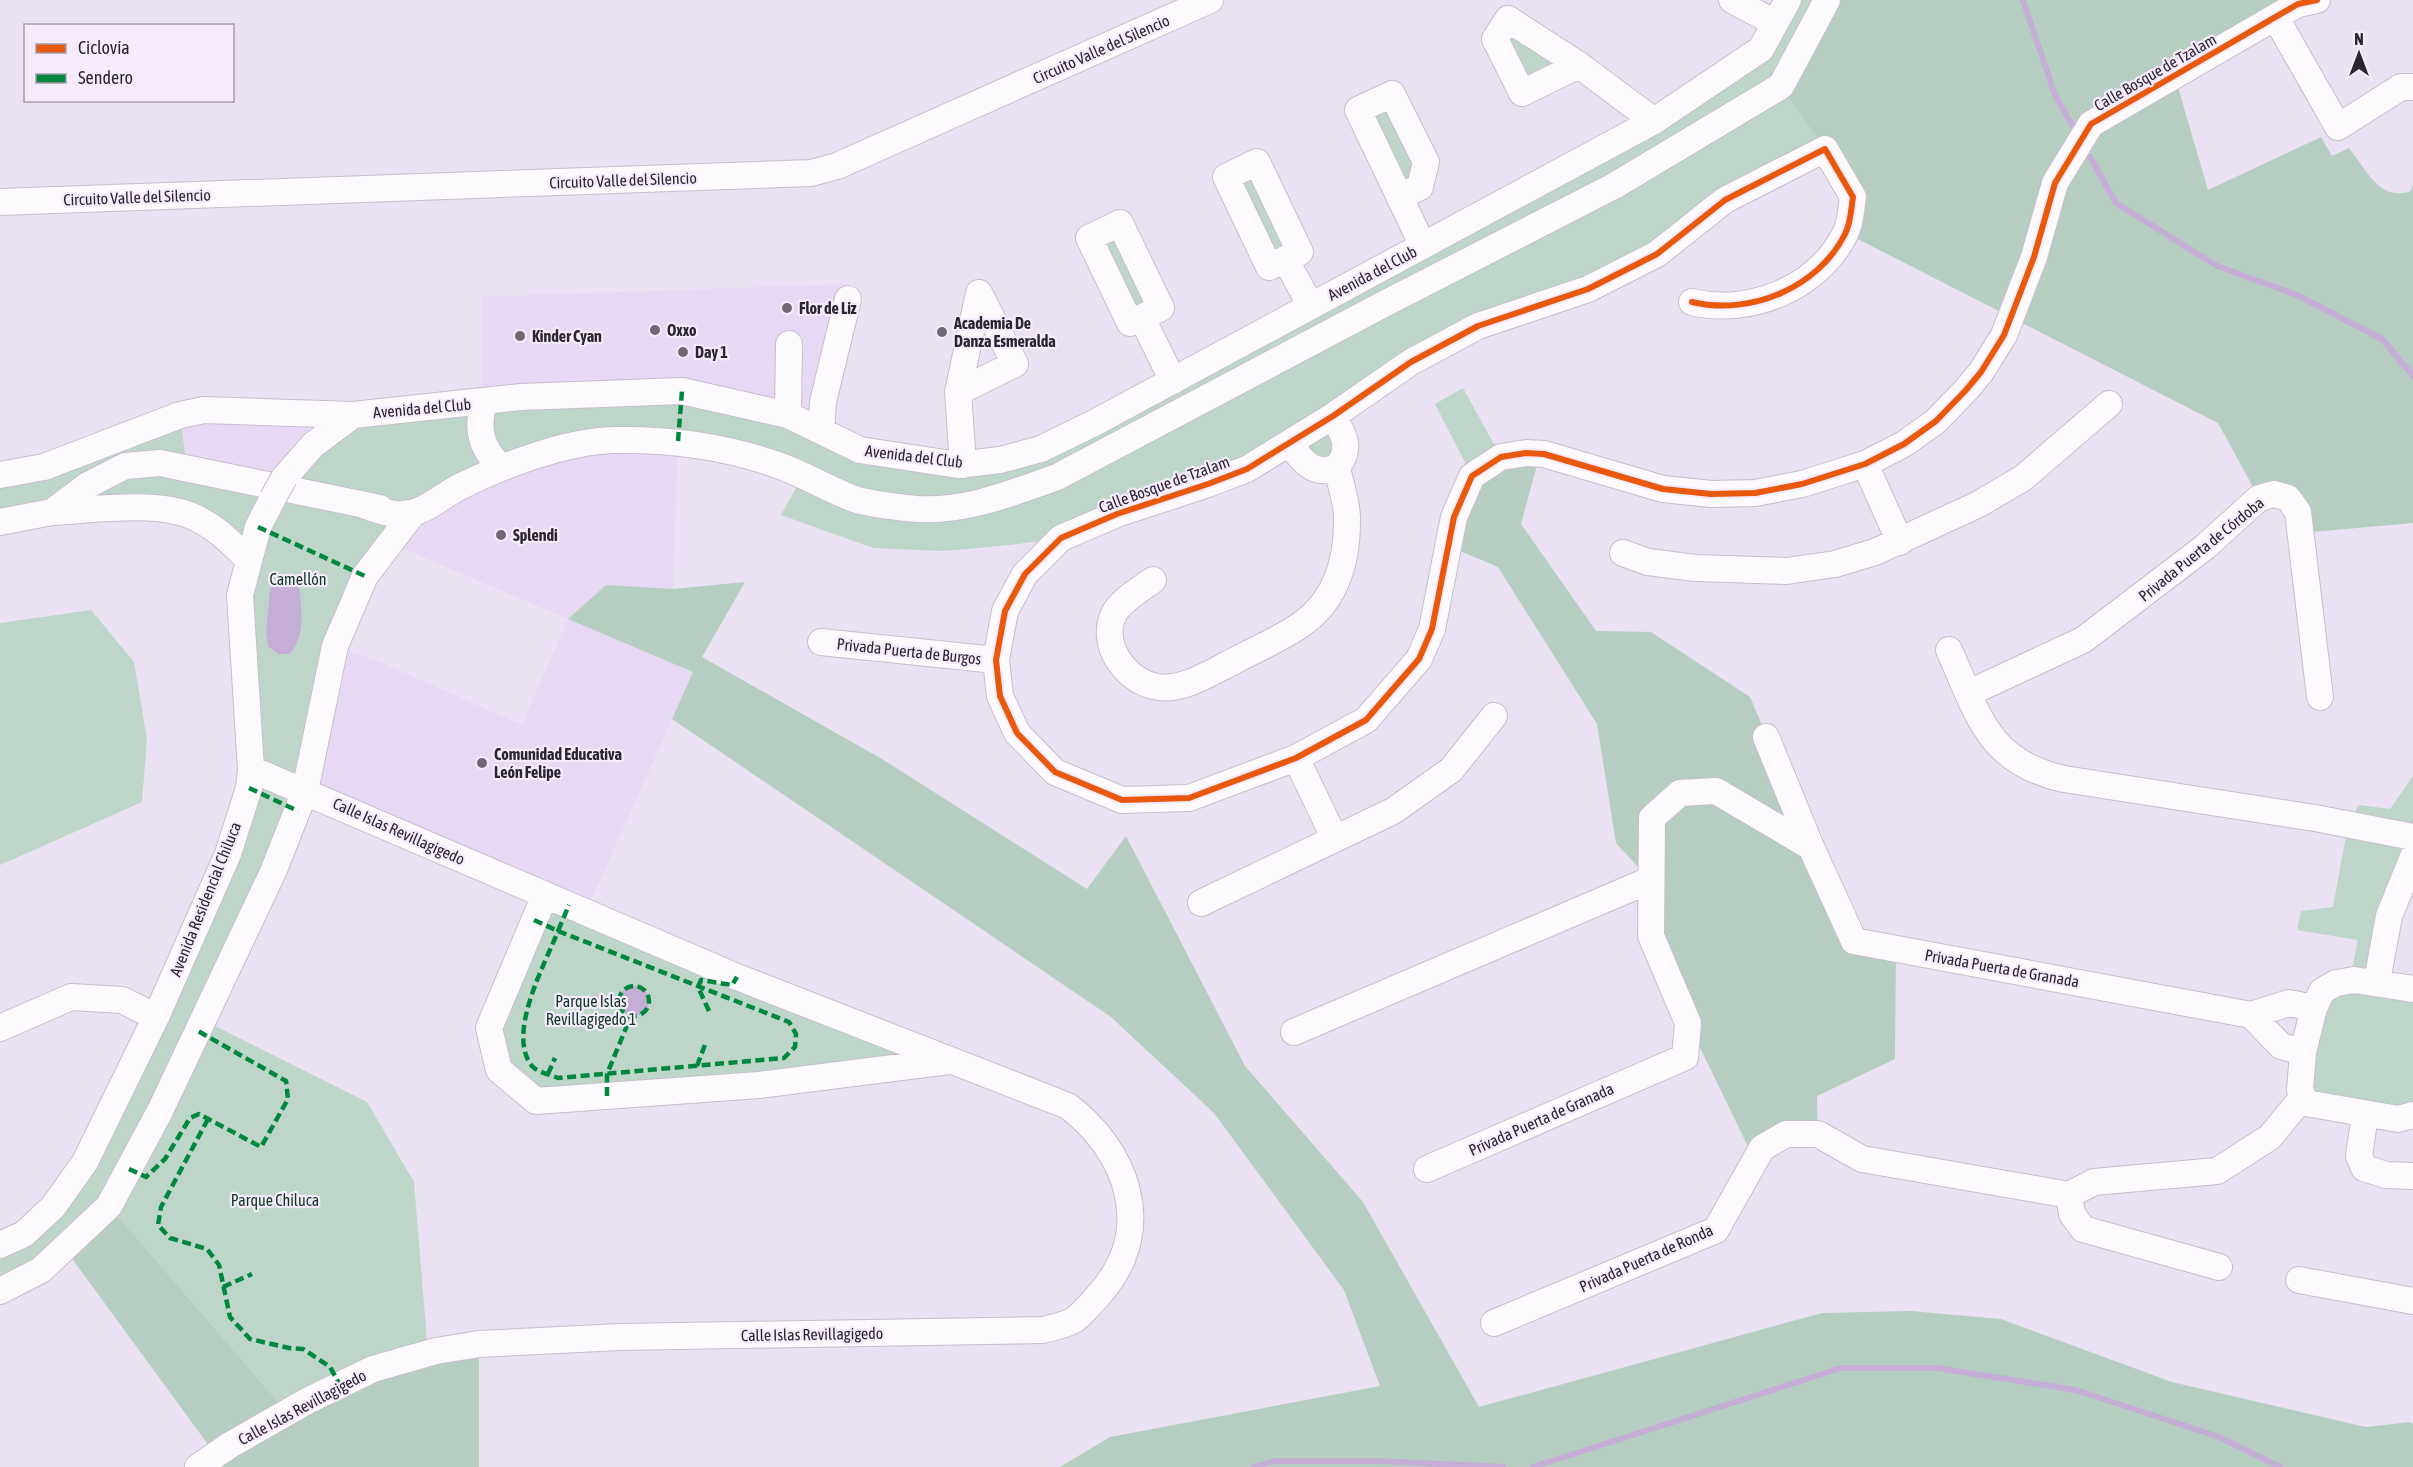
<svg xmlns="http://www.w3.org/2000/svg" width="2413" height="1467" viewBox="0 0 2413 1467" font-family="'Asap Condensed',sans-serif">
<style>
.built{fill:#e7d8f4}
.green{fill:#bed6c9}
.forest{fill:#b6cec1}
.water{fill:#c4aed5}
.lines{fill:none;stroke-linecap:round;stroke-linejoin:round}
.stream{stroke:#c4aed5;stroke-width:6}
.minor-casing{stroke:#c6becb;stroke-width:28}
.minor{stroke:#fcfafd;stroke-width:26}
.minor-bridge-casing{stroke:#c6becb;stroke-width:28;stroke-linecap:butt}
.minor-bridge{stroke:#fcfafd;stroke-width:26}
.quiet{stroke:#00873e;stroke-width:4.5;stroke-dasharray:9 4.5;stroke-linecap:butt}
.cycleway-casing{stroke:#f5ebfd;stroke-width:10}
.cycleway{stroke:#e8590c;stroke-width:6}
.poi-dot{fill:#6e6774;stroke:#f5ebfd;stroke-width:2}
.labels{text-anchor:middle;dominant-baseline:central;stroke-width:4.5;stroke-linejoin:round;paint-order:stroke}
.street-label{font-size:16px;fill:#2b2530;stroke:#f5ebfd}
.poi-label{font-size:16px;font-weight:bold;fill:#2b2530;stroke:#f5ebfd;text-anchor:start}
.park-label{font-size:16px;fill:#0f381f;stroke:#f5ebfd}
</style>
<rect width="100%" height="100%" fill="#eae1f2"/>
<path class="built" d="M850,284L821,431L482,402V297Z
M178,403H297L312,434L277,476L188,467Z
M678,441L673,589L606,585L569,619L693,672L586,912L305,791L335,646L380,662L522,725L568,619L388,542L501,467Z"/>
<path class="green" d="M1788,0H1827L1825,149L1657,254L1478,326L1334,416L1337,467L1289,444L1061,538L1010,545L944,551L873,548L781,515L802,477L678,441L500,466L484,403L682,391L860,450L1000,460L1760,49Z
M1508,19L1579,65L1522,93L1495,39Z
M1392,94L1426,162L1399,197L1358,110Z
M1257,162L1300,252L1269,267L1226,177Z
M1120,223L1161,308L1130,323L1089,238Z
M1463,388L1501,457L1472,476L1435,404Z
M482,403L491,460L413,512L286,479L333,430Z
M180,415L187,468L280,490L396,526L364,576L316,737L203,1020L367,1102L414,1182L428,1353L287,1412L109,1206L0,1291V1245L53,1207L248,788L243,555L193,517L0,520V477Z
M91,610L134,662L147,740L142,802L0,865V623Z
M2413,776V857L2377,981L2413,989V1119L2299,1101L2317,981L2350,978L2358,940L2297,930L2301,911L2333,907L2348,825L2359,805L2390,809Z
M545,895L952,1061L536,1101L499,1070L489,1028Z"/>
<path class="forest" d="M1827,0H2301L2175,77L2208,190L2321,137L2332,156L2349,148C2367,170 2379,202 2411,191L2413,183V523L2301,533L2298,512L2259,498L2218,423L1846,233L1851,216L1825,149L1781,86Z
M1501,457L1537,465L1521,524L1596,631L1651,632L1750,697L1854,941L1896,949L1895,1059L1817,1096L1818,1134L1755,1161L1688,1023L1651,936L1650,880L1616,843L1597,724L1498,567L1448,546L1454,517Z
M745,582L702,657L882,759L1087,889L1126,836L1245,1066L1363,1202L1479,1407L1822,1313L1911,1311L2001,1319L2172,1382L2366,1427L2410,1422L2413,1424V1467H1060L1110,1437L1380,1386L1344,1290L1214,1113L1111,1017L672,719L693,672L568,619L606,585L673,589Z
M109,1206L287,1412L479,1344V1467H198L215,1454L65,1249Z"/>
<path class="water" d="M283,575L299,580C300,607 308,631 290,654H278L268,646L266,633L270,589Z
M619 1001a15 15 0 1 1 30 0a15 15 0 1 1-30 0Z"/>
<g class="lines">
<path class="stream" d="M2023,0L2055,95L2072,125
M2090,157L2116,203L2217,266L2297,295L2382,339L2413,376
M1254,1467L1275,1461H1378L1503,1467
M1533,1467L1841,1368H1937L2076,1390L2219,1437L2280,1467"/>
<g class="minor-casing">
<path id="minor" d="M1732,0L1775,23
M2276,18L2338,127L2401,87H2413
M1579,65L1522,93L1495,39L1508,19L1579,65L1654,121
M1257,162L1300,252L1269,267L1226,177Z
M1399,197L1420,187L1426,162L1392,94L1358,110L1423,246
M0,202L811,173L837,166L1210,0
M1120,223L1161,308L1130,323L1089,238Z
M1285,259L1311,306
M1692,302C1750,316 1818,288 1845,234C1851,223 1851,209 1853,197L1825,149L1725,200L1657,254L1588,289L1478,326L1411,362L1333,416L1247,469L1208,484L1117,514L1061,538L1025,574L1005,611L996,660L1000,696L1017,733L1055,772L1122,800L1189,798L1296,758L1366,720L1419,659L1432,629L1454,517L1472,476L1501,457L1526,453L1544,454L1663,489L1711,494L1755,493L1802,484L1865,464L1904,444L1936,421L1966,390L1981,372L2004,335L2034,257L2055,183L2091,124L2298,4L2317,0
M1142,318L1173,381
M958,392L1015,364L979,293
M484,403C476,428 481,449 501,467
M788,415L789,344
M821,431L823,402L848,299
M1290,444C1302,461 1314,477 1337,467C1352,449 1344,434 1333,416
M1865,464L1900,542
M963,465L958,392L979,293
M0,475L44,467L180,415L204,410L353,415L521,397L682,391L788,415L860,450L958,465L1000,460L1041,449L1096,422L1654,121L1761,49L1788,0
M284,478L313,445L353,415
M363,505C378,510 394,517 411,513C427,510 444,495 459,487C501,466 566,441 614,440C671,439 730,447 783,467C807,476 830,490 854,499C873,505 896,507 917,509C966,512 1012,493 1057,477L1382,305L1614,186L1781,86L1827,0
M52,512C94,510 155,500 194,517C216,527 231,543 248,559
M0,522L52,512L88,485L125,466L160,463L380,508
M1623,553L1648,562L1696,568L1787,571L1835,564L1875,552L1979,504L2023,478L2109,404
M1153,580C1141,589 1123,599 1115,612C1098,643 1125,682 1158,687C1183,691 1212,672 1234,661C1256,649 1281,639 1302,624C1336,600 1347,561 1347,521C1348,504 1340,484 1337,467
M821,642L996,660
M1949,650C1978,714 1987,762 2064,779L2315,818L2413,837
M1969,693L2083,640L2205,547L2259,498L2274,494L2288,498L2298,512L2320,697
M1766,737L1811,847L1854,941L2251,1015L2289,1003L2314,1008
M1296,758L1335,839
M545,895L489,1028L499,1070L536,1101L759,1085L949,1061
M1201,903L1393,811L1451,770L1494,716
M2377,981L2389,916L2413,857
M2413,989L2354,980L2336,983L2322,991L2314,1008L2303,1052L2300,1090L2306,1103L2398,1119L2413,1115
M2251,1015L2281,1046L2303,1052
M0,1028L71,997L122,1000L156,1017
M1294,1032L1650,880
M2365,1115L2359,1156L2364,1168L2386,1175L2413,1176
M1427,1169L1685,1057L1688,1023L1651,936L1652,818L1680,793L1716,791L1811,847
M2069,1195L2072,1214L2083,1229L2219,1267
M0,1245L24,1234L53,1207L85,1162L156,1017L228,854L249,788L251,769L240,595L258,527L273,498
M2299,1280L2413,1301
M0,1291L41,1270L109,1206L160,1111L273,872L305,791L335,646L365,576L413,513
M1494,1323L1716,1230L1762,1148L1786,1134H1818L1862,1159L2069,1195L2094,1182L2217,1171L2270,1137L2302,1098
M198,1467L230,1445L309,1400L373,1369L436,1351L479,1344L620,1337L1043,1330C1053,1327 1066,1325 1074,1320C1085,1312 1094,1300 1103,1290C1155,1227 1127,1151 1068,1106L737,977L251,769"/>
</g>
<use href="#minor" class="minor"/>
<g class="minor-bridge-casing">
<path id="minor-bridge" d="M273,498L284,478"/>
</g>
<use href="#minor-bridge" class="minor-bridge"/>
<path class="quiet" d="M678,441L682,391
M258,527L365,576
M249,788L298,811
M534,920L558,931L569,905
M558,931L789,1022L796,1034L795,1047L784,1058L558,1078C551,1075 538,1072 533,1067C505,1036 545,964 558,931Z
M619 1001a15 15 0 1 1 30 0a15 15 0 1 1-30 0Z
M709,1011L698,987L701,980L732,985L737,977
M697,1066L706,1042
M548,1074L555,1058
M607,1096V1074L631,1016
M208,1119L161,1207L158,1225L170,1238L207,1249L219,1265L230,1317L250,1339L289,1348L303,1349L330,1367L340,1385
M129,1169L146,1177L165,1159L190,1118L199,1114L261,1147L288,1099L286,1081L198,1031
M223,1287L252,1274"/>
<g class="cycleway-casing">
<path id="cycleway" d="M1692,302C1750,316 1818,288 1845,234C1851,223 1851,209 1853,197L1825,149L1725,200L1657,254L1588,289L1478,326L1411,362L1333,416L1247,469L1208,484L1117,514L1061,538L1025,574L1005,611L996,660L1000,696L1017,733L1055,772L1122,800L1189,798L1296,758L1366,720L1419,659L1432,629L1454,517L1472,476L1501,457L1526,453L1544,454L1663,489L1711,494L1755,493L1802,484L1865,464L1904,444L1936,421L1966,390L1981,372L2004,335L2034,257L2055,183L2091,124L2298,4L2317,0"/>
</g>
<use href="#cycleway" class="cycleway"/>
</g>
<g class="poi-dot">
<circle cx="787" cy="308" r="6"/>
<circle cx="655" cy="330" r="6"/>
<circle cx="942" cy="332" r="6"/>
<circle cx="520" cy="336" r="6"/>
<circle cx="683" cy="352" r="6"/>
<circle cx="501" cy="535" r="6"/>
<circle cx="482" cy="763" r="6"/>
</g>
<g class="labels">
<g class="street-label">
<text transform="translate(1101 49) rotate(-24)">Circuito Valle del Silencio</text>
<text transform="translate(2155 72) rotate(-30)">Calle Bosque de Tzalam</text>
<text transform="translate(623 180) rotate(-2)">Circuito Valle del Silencio</text>
<text transform="translate(137 197) rotate(-2)">Circuito Valle del Silencio</text>
<text transform="translate(1372 273) rotate(-28)">Avenida del Club</text>
<text transform="translate(422 408) rotate(-5)">Avenida del Club</text>
<text transform="translate(914 456) rotate(7)">Avenida del Club</text>
<text transform="translate(1164 484) rotate(-20)">Calle Bosque de Tzalam</text>
<text transform="translate(2201 549) rotate(-39)">Privada Puerta de Córdoba</text>
<text transform="translate(909 651) rotate(6)">Privada Puerta de Burgos</text>
<text transform="translate(399 831) rotate(24)">Calle Islas Revillagigedo</text>
<text transform="translate(205 899) rotate(-68)">Avenida Residencial Chiluca</text>
<text transform="translate(2002 968) rotate(10)">Privada Puerta de Granada</text>
<text transform="translate(1541 1119) rotate(-24)">Privada Puerta de Granada</text>
<text transform="translate(1646 1258) rotate(-24)">Privada Puerta de Ronda</text>
<text transform="translate(812 1334) rotate(-1)">Calle Islas Revillagigedo</text>
<text transform="translate(302 1407) rotate(-28)">Calle Islas Revillagigedo</text>
</g>
<g class="poi-label">
<text x="799" y="308">Flor de Liz</text>
<text x="954" y="323">Academia De<tspan x="954" dy="18">Danza Esmeralda</tspan></text>
<text x="667" y="330">Oxxo</text>
<text x="532" y="336">Kinder Cyan</text>
<text x="695" y="352">Day 1</text>
<text x="513" y="535">Splendi</text>
<text x="494" y="754">Comunidad Educativa<tspan x="494" dy="18">León Felipe</tspan></text>
</g>
<g class="park-label">
<text x="298" y="579">Camellón</text>
<text x="591" y="1001">Parque Islas<tspan x="591" dy="18">Revillagigedo 1</tspan></text>
<text x="275" y="1200">Parque Chiluca</text>
</g>
</g>
<rect x="24" y="24" width="210" height="78" fill="#f5ebfd" stroke="#a49cab" stroke-width="1.5"/>
<rect x="36" y="44" width="30" height="9" fill="#e8590c" stroke="#a49cab" stroke-width="1.5"/>
<text x="78" y="54" font-size="18" fill="#2b2530">Ciclovía</text>
<rect x="36" y="74" width="30" height="9" fill="#00873e" stroke="#a49cab" stroke-width="1.5"/>
<text x="78" y="84" font-size="18" fill="#2b2530">Sendero</text>
<g transform="translate(2359 54)" stroke="#f5ebfd" stroke-width="4.5" paint-order="stroke">
<path d="M0-4.5L10 22L0 15L-10 22Z" fill="#2b2530"/>
<text y="-9" font-size="16" font-weight="bold" text-anchor="middle" fill="#2b2530">N</text>
</g>
</svg>
